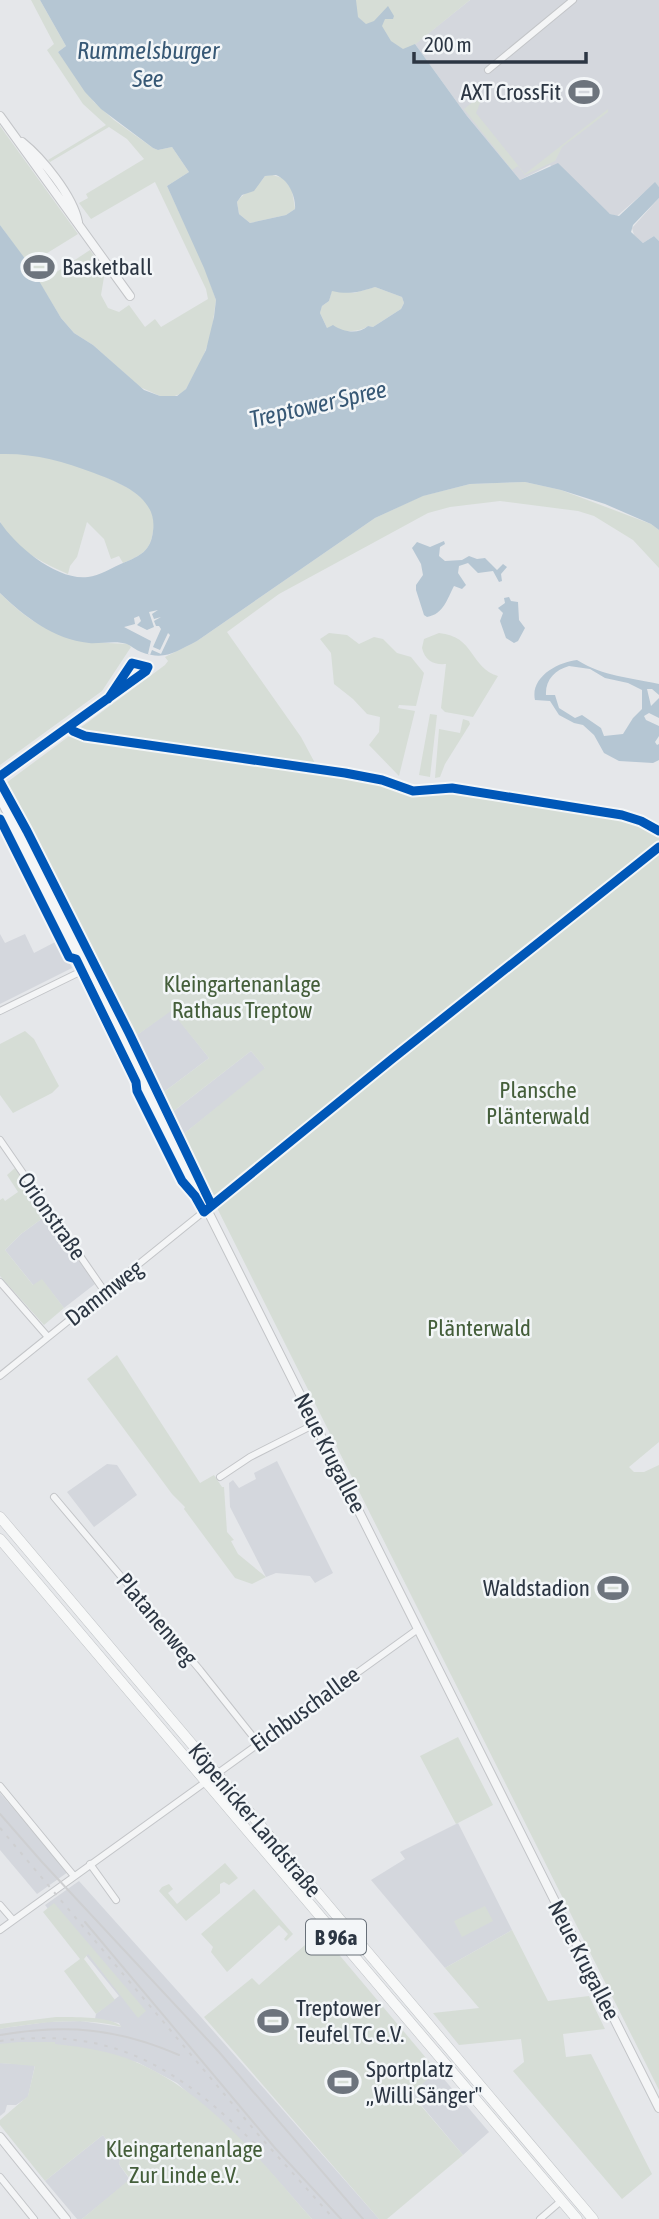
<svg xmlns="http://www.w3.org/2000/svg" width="659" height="2219" viewBox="0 0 659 2219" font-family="'Asap Condensed',sans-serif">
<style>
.built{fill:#d4d7dd}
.green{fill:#d6ddd6}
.water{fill:#b5c6d3;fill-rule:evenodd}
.pier{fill:#e5e7ea}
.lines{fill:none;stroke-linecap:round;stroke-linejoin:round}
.minor-casing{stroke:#c3c5c8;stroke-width:8}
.tertiary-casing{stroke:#c3c5c8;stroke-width:10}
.primary-casing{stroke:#c1c4c7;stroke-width:11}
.minor{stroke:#f4f5f6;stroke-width:6}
.tertiary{stroke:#f4f5f6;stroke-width:8}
.primary{stroke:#f7f8f8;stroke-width:10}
.tram{stroke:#cecfd1;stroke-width:2}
.rail{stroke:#cecfd1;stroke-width:2;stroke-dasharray:3.5 7;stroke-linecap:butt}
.cycleway-casing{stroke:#f3f6f8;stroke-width:13}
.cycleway{stroke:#0057b8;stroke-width:9}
.labels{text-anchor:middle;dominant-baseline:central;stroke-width:5;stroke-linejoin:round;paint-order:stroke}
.shield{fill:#f3f6f8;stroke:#687079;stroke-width:2}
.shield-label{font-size:21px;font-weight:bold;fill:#2c3643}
.poi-label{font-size:23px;fill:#2c3643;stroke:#f3f6f8;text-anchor:start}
.park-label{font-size:23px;fill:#445e3a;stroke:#f3f6f8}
.street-label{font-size:23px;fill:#2c3643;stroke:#f3f6f8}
.water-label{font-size:24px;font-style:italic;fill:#375875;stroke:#f3f6f8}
</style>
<rect width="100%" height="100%" fill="#e5e7ea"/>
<path class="built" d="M470,0H659V187L655,183L617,216L610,214L550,165L520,180L467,116L415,44Z
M659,198V241L654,236L643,243L634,235L632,228Z
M0,934L5,943L25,934L34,953L59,940L72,968L0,1004Z
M171,1010L209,1058L160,1095L133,1038Z
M251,1051L266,1069L181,1136L170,1114Z
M47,1215L95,1284L64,1308L42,1280L34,1286L5,1250L21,1234Z
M277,1461L333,1573L315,1583L310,1576L276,1573L266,1577L230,1507L229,1483L233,1480L239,1488L256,1479L254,1473Z
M107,1464L117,1465L137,1495L94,1527L67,1492Z
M0,1793L68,1872L37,1894L0,1850Z
M458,1823L512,1930L445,1968L371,1880L405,1859L400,1852Z
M79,1881L200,2016L379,2219H312L248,2147L177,2083L137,2062L0,2048V2029L4,2028L47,2022L81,2021L121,2027L119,2023L95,2019L96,2014L119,1996L45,1905Z
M0,2063L35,2065L28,2097L16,2105H7L5,2112L0,2116Z
M437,2071L489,2132L463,2155L411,2093Z
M103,2135L120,2160L119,2164L130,2180L82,2219H77L45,2181Z"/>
<path class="green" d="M31,0H40L66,46L58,52L94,102L114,120L153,148L158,150L172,147L189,172L167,186L205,268L216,300L211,336L201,362L186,389L180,394L172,397L160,396L140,387L93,345L74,333L61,318L28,264L0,225V126L78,234L44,255L55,273L90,250L105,271L101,295L108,308L119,312L129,305L145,327L155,319L161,327L208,299L206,289L155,182L91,219L79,203L88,198L86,194L144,159L127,139L109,127L50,162L48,160L106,125L83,104L47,50L54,44Z
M338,0H470L412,47L398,52Z
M484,93L476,113L525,174L608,109V112L562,147L555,161L525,175L518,166L512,170L464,109Z
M272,175L283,178L292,190L295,209L286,215L250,223L239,214L237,202C245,190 256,190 265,176Z
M375,287L402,297L404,303L401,309L373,327L368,326C357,334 340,331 327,328L320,313L322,306L329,301L332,290L354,293Z
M0,454C12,454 25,453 38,455C64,460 134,483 149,505C155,513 155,522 153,531C151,551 140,556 123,563L119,556L111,559L104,539L87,522L77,557L70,566L68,574C48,566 5,544 0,521C0,505 0,472 0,454Z
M525,482L561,490L651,524L659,530V568L633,540L594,516L578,511L500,501L450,507L428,513L279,594L227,632L301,737L316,765L374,775L414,788H468L530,795L631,813L647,817L659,824V1442L629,1467L634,1472H644L659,1465V2090L181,1136L265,1068L251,1051L170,1114L160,1095L209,1058L171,1011L133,1038L6,783L165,665L168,661L165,657L197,641L375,518L422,496L470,484Z
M0,593C42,635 70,642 128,644L131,647L102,691L0,765Z
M329,633L347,635L359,644L374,637L383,639L397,653L411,657L424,673L416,706L399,705L398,708L415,711L399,776L369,745L379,732L380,717L367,714L353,699L334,684L331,653L320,639Z
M439,633C475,636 470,668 498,676L473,717L445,712L441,708L446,664C434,665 425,661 422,648L424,639Z
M430,714L437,715L430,777L419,775Z
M463,719L469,721L470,724L445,764L440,777L435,778L439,729L460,733Z
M25,1031L34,1039L59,1086L52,1093L13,1113L0,1095V1044Z
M15,1168L47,1215L21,1234L5,1250L33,1285L42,1279L64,1308L44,1325L0,1276V1200L3,1198L5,1201L18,1192L7,1175Z
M117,1355L200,1483L214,1475L222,1487H224L227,1532L234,1540L231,1541L238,1554L266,1577L252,1584L235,1578L184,1509L185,1507L172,1494L87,1379Z
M458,1737L493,1805L456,1824L420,1756Z
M225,1863L238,1878L229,1885L224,1882L220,1884V1893L186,1921L159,1891L162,1887L169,1884L173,1889L168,1893L177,1904Z
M254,1889L293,1934L286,1941L284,1939L288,1934L279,1925L227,1972L211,1952L213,1947L201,1934Z
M54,1903L146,2011L138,2018L88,1954L84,1959L115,2000L96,2014L64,1971L80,1959L43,1912Z
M485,1906L493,1921L462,1937L454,1921Z
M512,1930L548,2001L589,1996L605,2029L563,2034L566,2057L591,2054L652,2174L622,2199L513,2071L524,2062L521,2039L459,2045L433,2013L479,2008L445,1968Z
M320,1932L437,2071L411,2094L463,2155L387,2219H379L204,2017L252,1978L259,1985Z
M56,2017C72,2017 112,2016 122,2027C82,2017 41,2022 0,2029V2024Z
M18,2042H55V2044C83,2047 112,2051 138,2063C211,2095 260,2161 312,2219H82L130,2179L119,2164L120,2159L103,2135L45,2181L0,2125V2120L28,2096L35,2066L0,2063V2044Z"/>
<path class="water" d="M40,0H356L358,17L366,24L374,21L388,6L394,16L393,19H385L382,26L391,41L403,49L415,44L467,116L520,180L558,163L610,214L619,216L655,182L659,187V198L633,225L631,232L643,243L654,236L659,241V530L651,524L605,504L561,490L525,482L470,484L423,496L375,518L197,641C175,652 165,661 141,652C136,650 131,646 127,644C116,640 100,644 89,643C53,639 25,617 0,593V522C16,546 57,581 88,577C99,576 113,567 123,563C140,556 151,551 153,531C158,497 120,483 94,473C62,461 34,453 0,454V225L29,264L61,318L74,333L93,345L144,390L160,396H177L186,389L206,350L214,317L216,300L204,268L167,186L189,172L172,147L158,150L153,148L101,109L85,92L58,52L66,46ZM276,175C289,180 296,197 295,209L286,215L250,223L239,214L237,202L242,195L254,191L265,176ZM375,287L402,297L404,303L401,309L373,327L368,326C358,335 343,332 333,325L327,328L320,313L322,306L329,301L332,291C348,295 360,292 375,287Z
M444,541L445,544L440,547L439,556L445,561L462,560L469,556L477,559L485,558L497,570L503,564L507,567L501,574L502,581L499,582L493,571L478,573L468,563L459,566L458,573L466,585L462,589L454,586C447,599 444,614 427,617L424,615L416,590V585L423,575L421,564L412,548L417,542L430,547Z
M509,597L511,601L518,602L519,620L525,628L518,641L514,643L506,638L500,621L503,613L498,608L505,603L504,598Z
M577,660C605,677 628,677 659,684V695L652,689H647L651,706L659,698V718L649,713L644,716L646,720L659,726V736L655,742L657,745L659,744V760L653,763L619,761L604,753L594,735L583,725L574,723L559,715L550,701L535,700C530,677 558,662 577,660ZM569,666L590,669L605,678L628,683L642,690V709L633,718L623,734L604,736L601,728L582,715L575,718L559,708L555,695H546C545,680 555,670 569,666Z"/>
<path class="pier" d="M158,610L152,614L154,619L161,617L154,621L156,626H159L161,629L153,647L160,650L168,633L170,635L161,654L152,650L150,655L148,654L151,641L124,627L135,624L134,618L139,616L141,621L137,625L147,630L154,627L149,612Z"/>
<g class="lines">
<g class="minor-casing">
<path id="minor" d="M488,70L573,0
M0,776L146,671L148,667L132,663L108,699
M0,1011L86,969
M0,1140L105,1292
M0,1282L48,1337
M0,1376L207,1209
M220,1477L250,1457L315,1424
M54,1497L200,1670L258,1743
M0,1786L74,1876
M90,1864L116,1900
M0,1905L13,1920
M0,1930L418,1629
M0,2177L34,2219
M540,2219L561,2201"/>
</g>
<g class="tertiary-casing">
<path id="tertiary" d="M0,116L130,296
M22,142C42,158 73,196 78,222
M0,798L659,2108
M0,2137L66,2219"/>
</g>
<g class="primary-casing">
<path id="primary" d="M0,1517L593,2219
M0,1539L577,2219"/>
</g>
<use href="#minor" class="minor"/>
<use href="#tertiary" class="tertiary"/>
<use href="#primary" class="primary"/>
<path class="tram" d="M0,1814L42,1862L219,2052L363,2219
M85,1922L275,2148L341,2219
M0,2035C66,2024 117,2028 179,2055"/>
<path class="rail" d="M0,1828L262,2139L334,2219
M0,2041C114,2026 180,2069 257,2146"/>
<g class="cycleway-casing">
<path id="cycleway" d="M70,727L73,731L85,736L345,773L382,780L413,791L452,788L622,815L641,821L659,831
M0,776L146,671L148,667L132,663L108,699
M0,782L27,831L129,1033L210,1202
M0,819L69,957L76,959L78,963L136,1082L137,1091L182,1181L195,1196L204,1212L392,1059L659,847"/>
</g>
<use href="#cycleway" class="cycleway"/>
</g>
<defs>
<g id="stadium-bare" transform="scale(2.415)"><path d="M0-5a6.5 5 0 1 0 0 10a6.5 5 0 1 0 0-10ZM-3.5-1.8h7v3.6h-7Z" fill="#6d747d" stroke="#f3f6f8" stroke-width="2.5" paint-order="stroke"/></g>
</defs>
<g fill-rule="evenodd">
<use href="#stadium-bare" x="584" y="92"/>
<use href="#stadium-bare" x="39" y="267"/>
<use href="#stadium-bare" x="613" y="1588"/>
<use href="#stadium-bare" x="273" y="2021"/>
<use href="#stadium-bare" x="343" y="2082"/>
</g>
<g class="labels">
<rect class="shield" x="306" y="1919.5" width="60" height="35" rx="5"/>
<g class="shield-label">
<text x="336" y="1937">B 96a</text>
</g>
<g class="poi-label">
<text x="561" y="92" text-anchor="end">AXT CrossFit</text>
<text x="62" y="267">Basketball</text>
<text x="590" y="1588" text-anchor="end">Waldstadion</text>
<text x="296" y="2008">Treptower<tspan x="296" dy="26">Teufel TC e.V.</tspan></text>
<text x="366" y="2069">Sportplatz<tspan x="366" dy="26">„Willi Sänger"</tspan></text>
</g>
<g class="park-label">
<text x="242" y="984">Kleingartenanlage<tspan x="242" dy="26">Rathaus Treptow</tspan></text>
<text x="538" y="1090">Plansche<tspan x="538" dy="26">Plänterwald</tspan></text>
<text x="479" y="1328">Plänterwald</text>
<text x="184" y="2149">Kleingartenanlage<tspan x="184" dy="26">Zur Linde e.V.</tspan></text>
</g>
<g class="street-label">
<text transform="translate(52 1216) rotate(55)">Orionstraße</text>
<text transform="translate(104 1293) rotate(-38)">Dammweg</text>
<text transform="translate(330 1453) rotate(63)">Neue Krugallee</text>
<text transform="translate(157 1619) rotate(50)">Platanenweg</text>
<text transform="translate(305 1709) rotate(-36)">Eichbuschallee</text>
<text transform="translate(255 1820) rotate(50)">Köpenicker Landstraße</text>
<text transform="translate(584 1960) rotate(63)">Neue Krugallee</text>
</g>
<g class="water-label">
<text x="148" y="50">Rummelsburger<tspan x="148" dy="28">See</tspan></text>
<text transform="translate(318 404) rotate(-13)">Treptower Spree</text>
</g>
</g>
<path d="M414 52v10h172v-10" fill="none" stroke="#2c3643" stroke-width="3.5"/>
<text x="424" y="52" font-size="21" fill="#2c3643" stroke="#f3f6f8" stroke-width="5" paint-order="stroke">200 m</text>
</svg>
